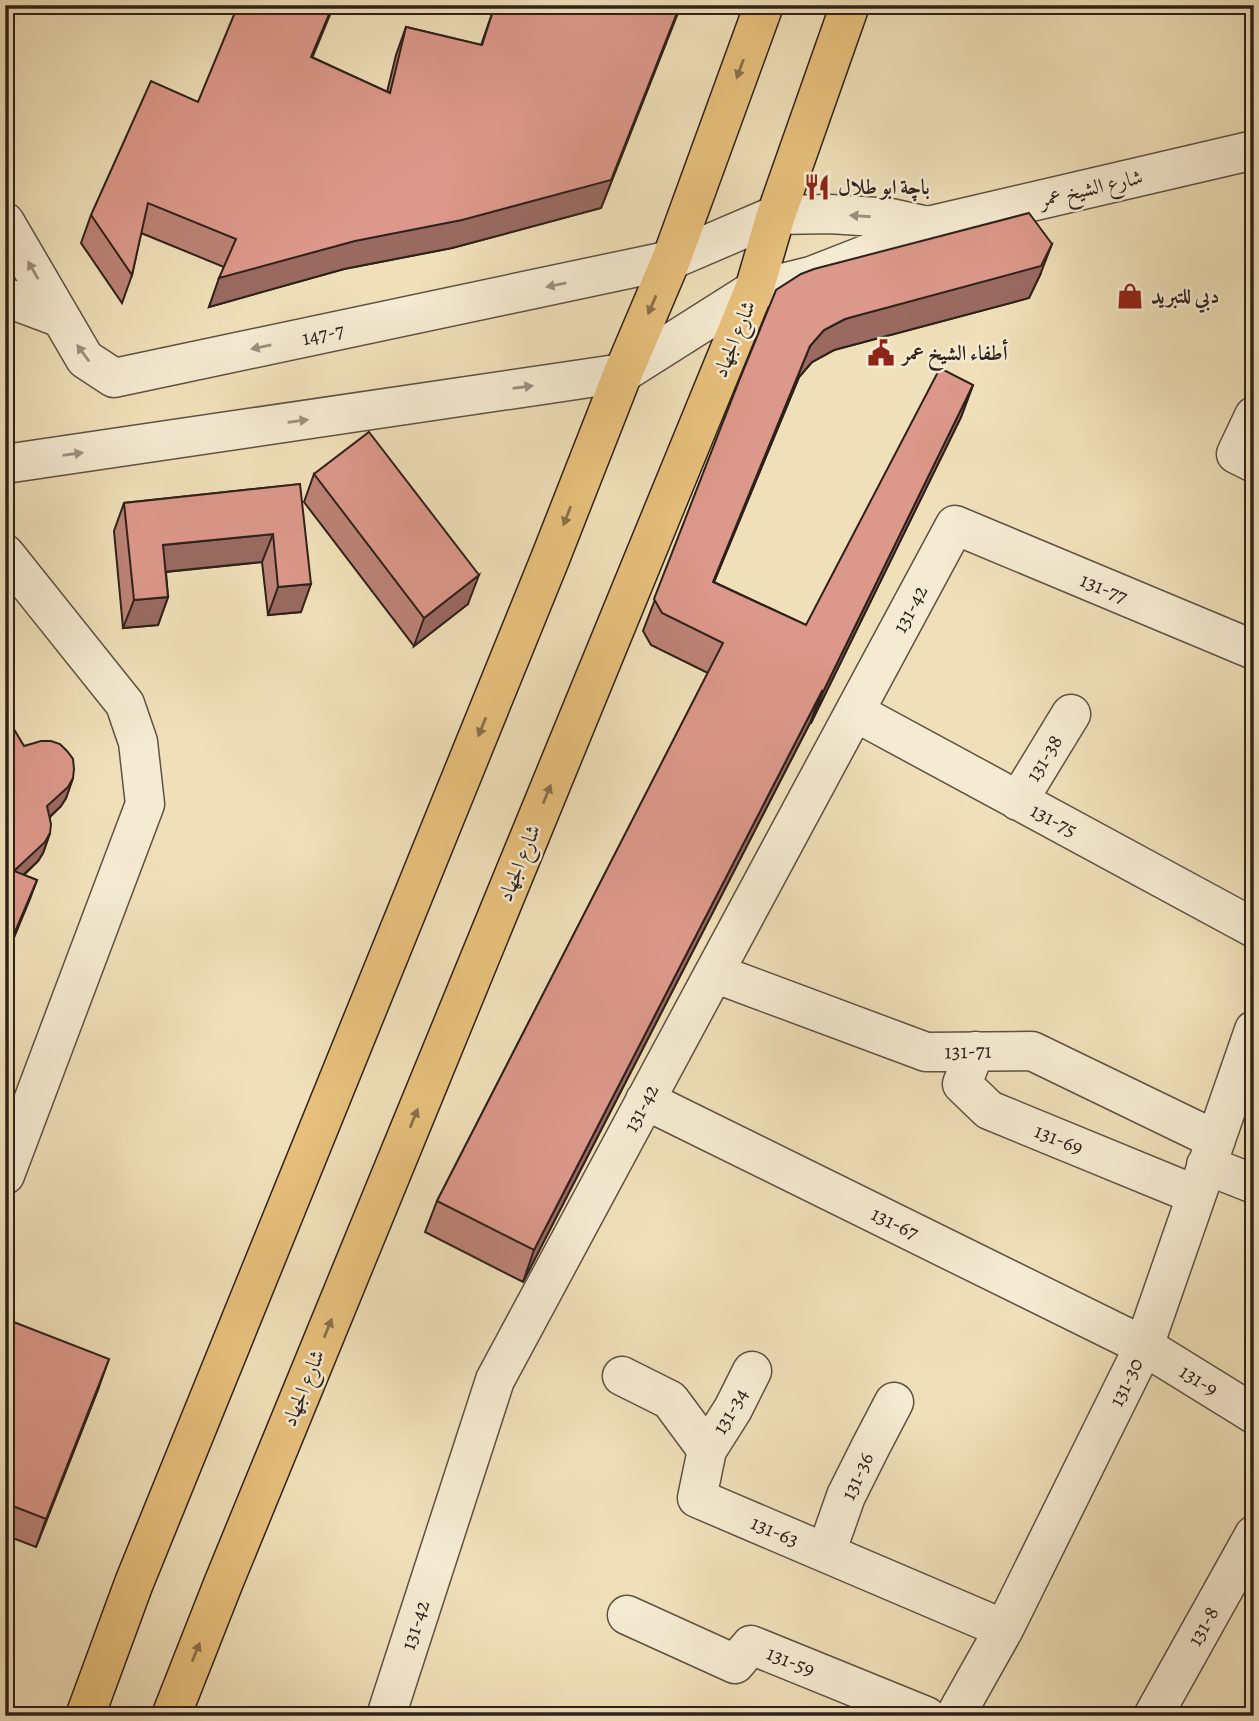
<svg xmlns="http://www.w3.org/2000/svg" width="1259" height="1721" viewBox="0 0 1259 1721" font-family="Alegreya,Amiri,serif">
<style>
.lines{fill:none;stroke-linecap:round;stroke-linejoin:round}
.minor-casing{stroke:#5e5142;stroke-width:41}
.major-casing{stroke:#2e211b;stroke-width:41}
.minor{stroke:#f5ebd2;stroke-width:38}
.major{stroke:#e8c07c;stroke-width:38}
.wall{fill:#bd8377;stroke:#2e211b;stroke-width:2}
.shaded-wall{fill:#9a6a61;stroke:#2e211b;stroke-width:2}
.building{fill:#dc988a;stroke:#2e211b;stroke-width:2}
.oneway{fill:#8b704c}
.oneway2{fill:#9b9080}
.labels{text-anchor:middle;dominant-baseline:central;stroke-width:5;stroke-linejoin:round;paint-order:stroke}
.poi-label{font-size:21px;font-weight:bold;fill:#2e211b;stroke:#f5ebd2;text-anchor:start}
.street-label{font-size:21px;fill:#2e211b;stroke:#f5ebd2}
</style>
<rect width="100%" height="100%" fill="#f0e0b9"/>
<filter id="stains"><feTurbulence type="fractalNoise" baseFrequency=".00286" numOctaves="4"/><feColorMatrix values="0 0 0 0 .2 0 0 0 0 .09 0 0 0 0 .02 0 0 0 .5 -.17"/></filter>
<radialGradient id="worn" r=".72"><stop offset=".6" stop-color="#630" stop-opacity="0"/><stop offset="1" stop-color="#630" stop-opacity=".3"/></radialGradient>
<g class="lines">
<g class="minor-casing">
<path id="minor" d="M5,222L85,359L114,378L671,260L776,215L830,214L891,218L928,226
M5,297L61,318
M1254,416L1236,454L1254,463
M5,464L623,373L754,290L811,276L870,253L928,226L1254,150
M5,554L125,704L138,742L145,804L5,1175
M855,712L1254,928
M1018,801L1071,714
M714,973L926,1052L1032,1051L1216,1140
M975,1051L962,1084L989,1110L1196,1195
M645,1100L1144,1346L1254,1414
M1206,1165L1254,1184
M622,1376L670,1400L707,1450L697,1498L1004,1629
M707,1450L733,1409L752,1371
M826,1553L846,1496L871,1446L894,1402
M627,1615L735,1664L751,1645L926,1716
M386,1716L495,1380L955,525L1254,650
M955,1716L1004,1629L1144,1346L1254,1030
M1153,1716L1254,1535"/>
</g>
<g class="major-casing">
<path id="major" d="M85,1716L134,1583L550,559L623,373L671,260L764,5
M171,1716L223,1584L754,290L776,215L850,5"/>
</g>
<use href="#minor" class="minor"/>
<use href="#major" class="major"/>
</g>
<path class="wall" d="M495,5H681L601,208L452,248L344,269L209,307L224,267L141,233L132,275L122,303L81,243L91,215L198,102L312,57L387,92L396,55L406,27L481,45Z
M1040,275L1029,298L834,350L812,362L799,377L714,582L806,625L973,385L961,417L811,723H810L523,1282L425,1232L437,1201L708,673L651,645L643,631L739,381Z
M314,474L468,604L414,646L304,502Z
M300,484L301,612L268,615L262,562L166,572L168,597L158,625L123,628L114,531L124,503Z
M5,721L24,746L73,778L66,798L61,806L50,817V833L43,853L38,861L24,875L37,880L5,959Z
M5,1335L99,1387L36,1547L5,1535Z"/>
<path class="shaded-wall" d="M333,5H334L301,85L311,57Z
M681,5L601,208L452,248L344,269L209,307L219,278Z
M1052,244L1040,275L1029,298L834,350L812,362L799,377L701,613L713,582L810,346L824,330L845,319Z
M973,385L961,417L811,723L823,692Z
M273,534L262,562L153,573L163,545Z
M479,575L468,604L414,646L424,618Z
M311,584L301,612L268,615L278,587Z
M168,597L158,625L123,628L134,600Z
M822,691L810,723L523,1282L534,1250Z
M73,778L66,798L61,806L40,826L47,806Z
M50,833L43,853L38,861L7,890L14,871Z
M37,880L30,899L5,959L12,939Z
M109,1359L99,1387L36,1547L46,1519Z"/>
<path class="building" d="M238,5H333L311,57L390,93L406,27L482,45L495,5H680L611,180L462,220L355,241L219,278L236,239L148,203L132,275L91,215L151,81L198,102Z
M1029,213L1052,244L1041,266L845,319L824,330L810,346L713,582L806,625L940,368L973,385L823,692L822,691L534,1250L437,1201L723,643L662,613L654,599L739,381L776,290L801,274L814,269Z
M369,432L479,575L424,618L314,474Z
M300,484L311,584L278,587L273,534L163,545L168,597L134,600L124,503Z
M5,721L12,726L24,746L41,741H51L60,744L67,751L73,759L74,769L73,778L68,787L47,806L51,824L50,833L45,842L14,871L37,880L12,939L5,937Z
M11,1321L109,1359L46,1519L5,1503V1335Z"/>
<defs><path id="oneway-solid" d="M-6-.8H1V-3.2L6.5 0L1 3.2V.8H-6Z" transform="scale(1.75)"/></defs>
<g class="oneway">
<use href="#oneway-solid" transform="translate(740 69) rotate(110)"/>
<use href="#oneway-solid" transform="translate(652 305) rotate(113)"/>
<use href="#oneway-solid" transform="translate(567 516) rotate(111)"/>
<use href="#oneway-solid" transform="translate(482 727) rotate(112)"/>
<use href="#oneway-solid" transform="translate(547 794) rotate(-68)"/>
<use href="#oneway-solid" transform="translate(414 1118) rotate(-68)"/>
<use href="#oneway-solid" transform="translate(328 1328) rotate(-68)"/>
<use href="#oneway-solid" transform="translate(196 1652) rotate(-68)"/>
</g>
<g class="oneway2">
<use href="#oneway-solid" transform="translate(860 216) rotate(-176)"/>
<use href="#oneway-solid" transform="translate(33 270) rotate(-120)"/>
<use href="#oneway-solid" transform="translate(556 285) rotate(168)"/>
<use href="#oneway-solid" transform="translate(261 347) rotate(168)"/>
<use href="#oneway-solid" transform="translate(83 353) rotate(-126)"/>
<use href="#oneway-solid" transform="translate(523 387) rotate(-8)"/>
<use href="#oneway-solid" transform="translate(298 421) rotate(-8)"/>
<use href="#oneway-solid" transform="translate(73 454) rotate(-8)"/>
</g>
<defs>
<g id="restaurant-bare" transform="scale(2.1)"><path d="M-5-6h1v4h1v-4h1v4h1v-4h1v5L-1.5 .5V6h-2V.5L-5-1ZM5-6V6H3V1.5H1.5Q1.5-4 5-6Z" fill="#8f2418" stroke="#f5ebd2" stroke-width="2.5" paint-order="stroke"/></g>
<g id="shop-bare" transform="scale(2.1)"><path d="M-5-2.5h2.3a2.7 3.5 0 0 1 5.4 0H5L5.5 6h-11ZM-1.5-2.5h3a1.5 2.3 0 0 0-3 0Z" fill="#8f2418" stroke="#f5ebd2" stroke-width="2.5" paint-order="stroke"/></g>
<g id="civic-bare" transform="scale(2.1)"><path d="M-.6-6.5H3V-4.5H.6V-3L4-1V1h2V6H-6V1h2V-1L-.6-3ZM-1.2 2.5V6h2.4V2.5Z" fill="#8f2418" stroke="#f5ebd2" stroke-width="2.5" paint-order="stroke"/></g>
</defs>
<g fill-rule="evenodd">
<use href="#restaurant-bare" x="817" y="187"/>
<use href="#shop-bare" x="1130" y="296"/>
<use href="#civic-bare" x="881" y="353"/>
</g>
<g class="labels">
<g class="poi-label">
<text x="838" y="187">باچة ابو طلال</text>
<text x="1151" y="296">دبي للتبريد</text>
<text x="902" y="353">أطفاء الشيخ عمر</text>
</g>
<g class="street-label">
<text transform="translate(1091 188) rotate(-13)">شارع الشيخ عمر</text>
<text transform="translate(323 334) rotate(-12)">147-7</text>
<text transform="translate(734 339) rotate(-68)">شارع الجهاد</text>
<text transform="translate(1104 588) rotate(23)">131-77</text>
<text transform="translate(910 609) rotate(-62)">131-42</text>
<text transform="translate(1044 758) rotate(-59)">131-38</text>
<text transform="translate(1054 820) rotate(28)">131-75</text>
<text transform="translate(519 863) rotate(-68)">شارع الجهاد</text>
<text transform="translate(968 1051) rotate(-1)">131-71</text>
<text transform="translate(641 1108) rotate(-62)">131-42</text>
<text transform="translate(1059 1139) rotate(22)">131-69</text>
<text transform="translate(895 1223) rotate(26)">131-67</text>
<text transform="translate(1199 1380) rotate(32)">131-9</text>
<text transform="translate(1126 1382) rotate(-64)">131-30</text>
<text transform="translate(303 1388) rotate(-68)">شارع الجهاد</text>
<text transform="translate(730 1411) rotate(-60)">131-34</text>
<text transform="translate(857 1476) rotate(-65)">131-36</text>
<text transform="translate(775 1531) rotate(23)">131-63</text>
<text transform="translate(415 1625) rotate(-72)">131-42</text>
<text transform="translate(1203 1626) rotate(-61)">131-8</text>
<text transform="translate(791 1661) rotate(22)">131-59</text>
</g>
</g>
<rect width="1259" height="1721" fill="none" stroke="#f0e0b9" stroke-width="28"/>
<rect x="7" y="7" width="1245" height="1707" fill="none" stroke="#2e211b" stroke-width="3.5"/>
<rect x="14" y="14" width="1231" height="1693" fill="none" stroke="#2e211b" stroke-width="2"/>
<rect width="100%" height="100%" filter="url(#stains)"/>
<rect width="100%" height="100%" fill="url(#worn)"/>
</svg>
